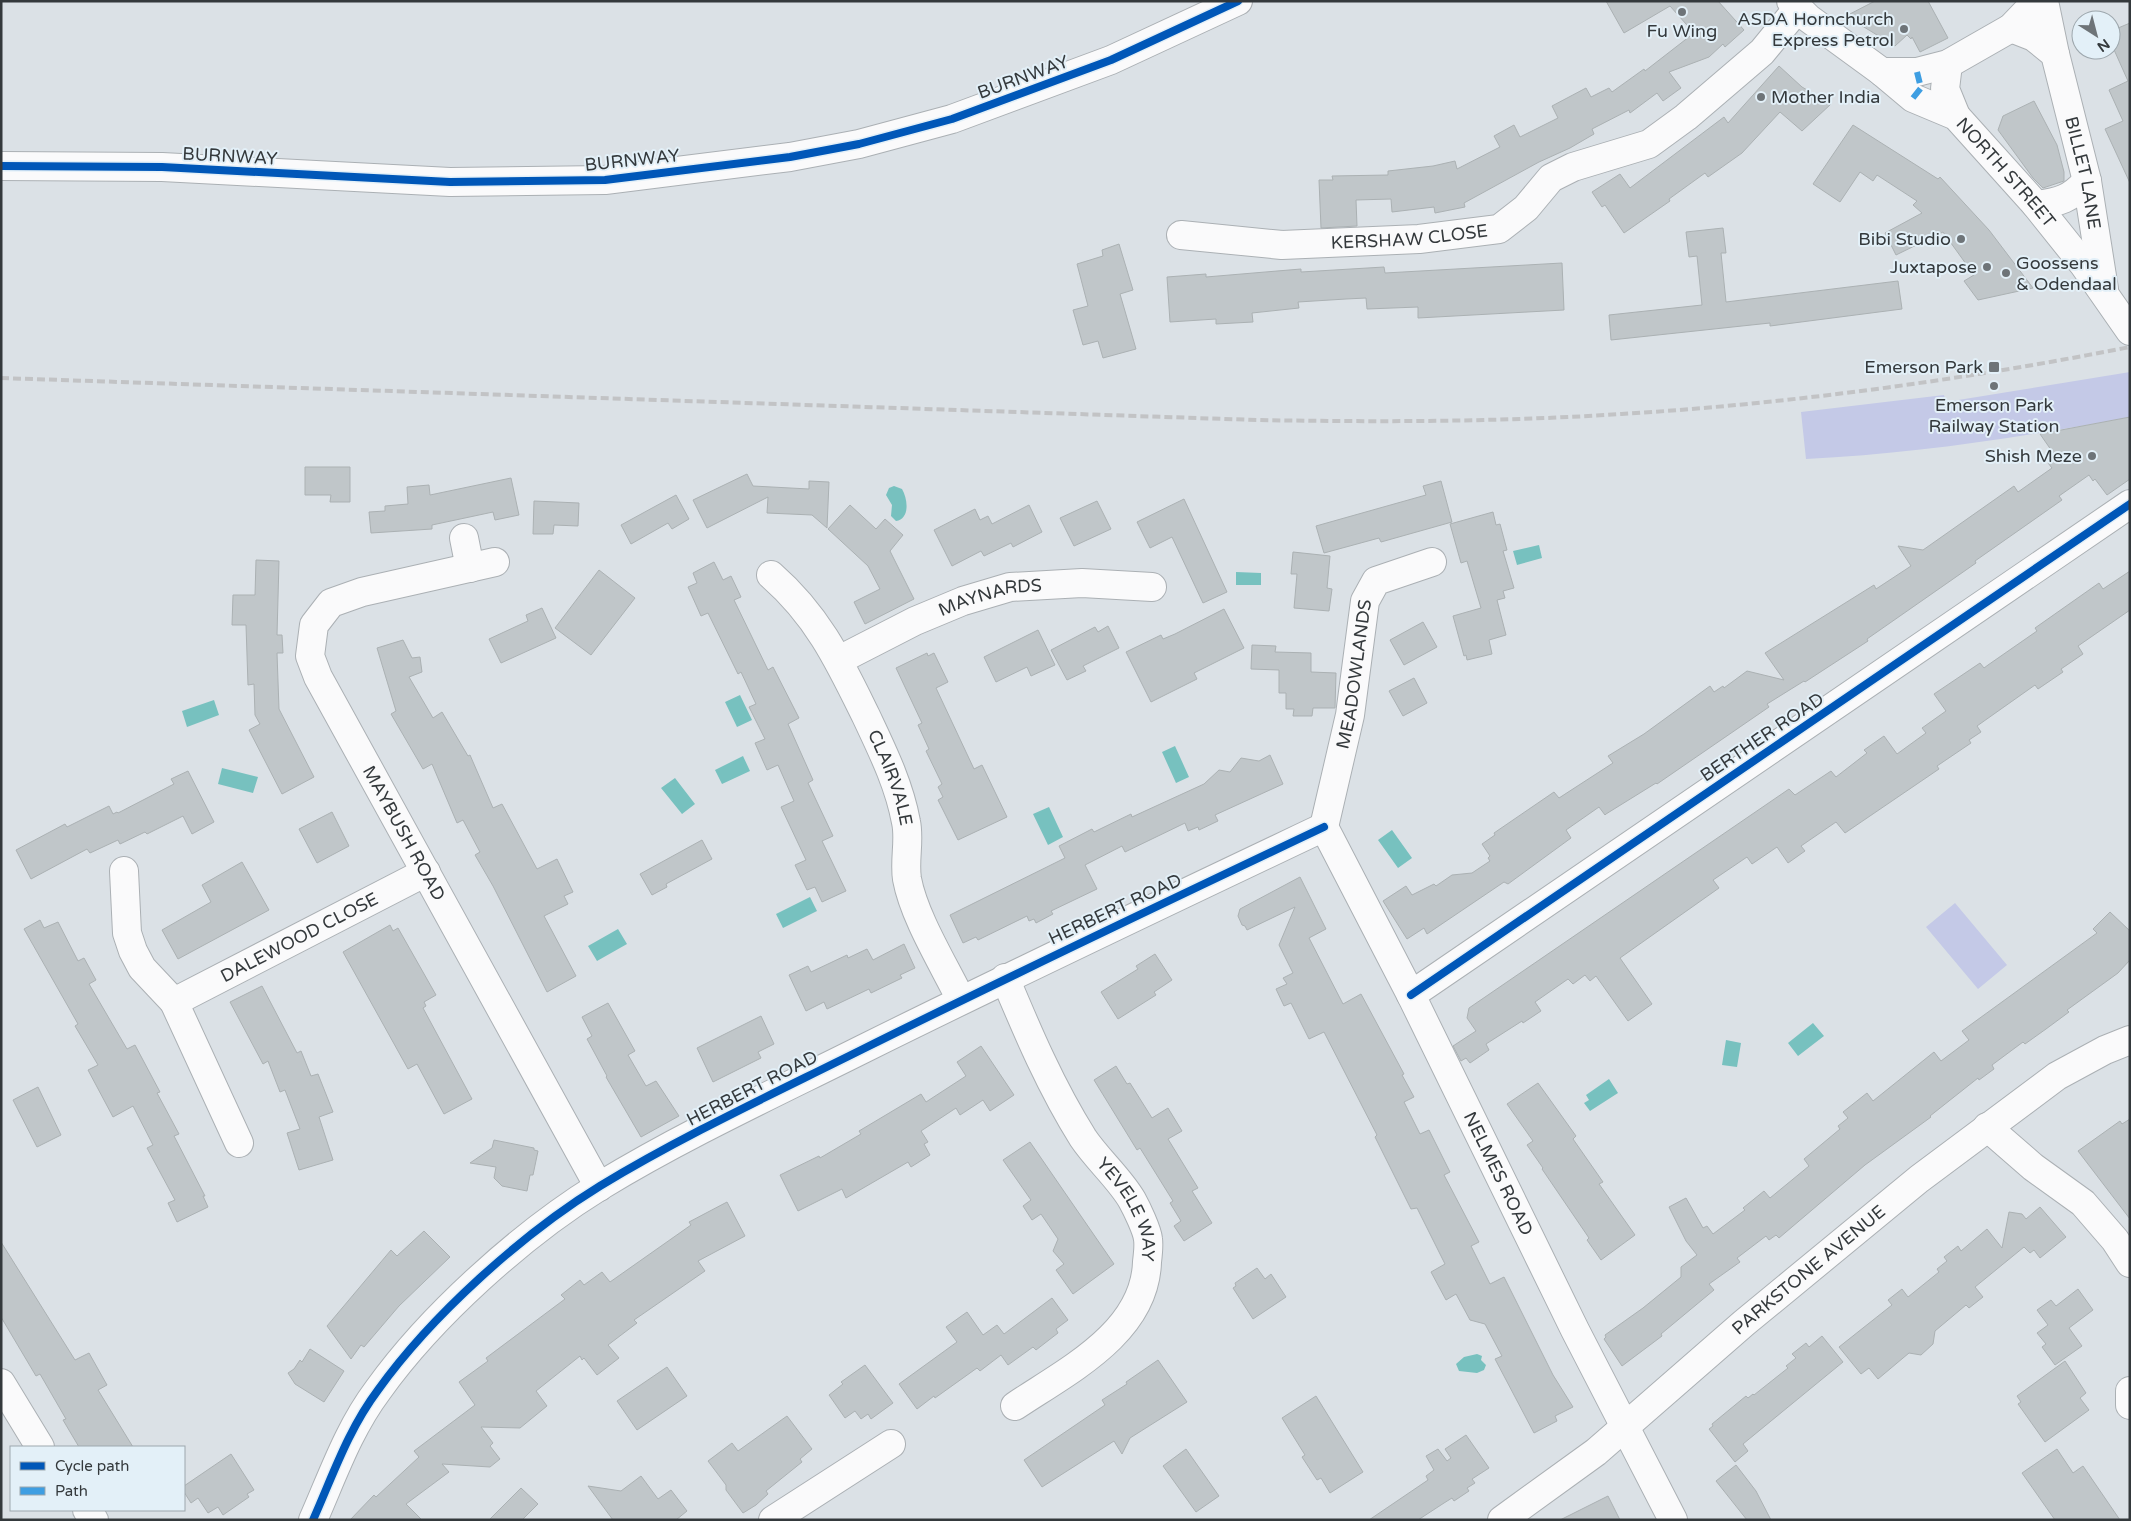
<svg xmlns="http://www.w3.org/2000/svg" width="2131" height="1521" viewBox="0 0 2131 1521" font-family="'Varela Round',sans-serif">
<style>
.green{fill:#c4c9e7}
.water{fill:#77c1bf}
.building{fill:#c0c6c9;stroke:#abb1b3}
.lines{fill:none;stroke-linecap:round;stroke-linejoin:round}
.minor-casing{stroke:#abb0b4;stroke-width:30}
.tertiary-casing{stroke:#abb0b4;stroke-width:30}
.minor{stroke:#fafafb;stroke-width:28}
.tertiary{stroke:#fafafb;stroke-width:28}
.rail{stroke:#c2c3c5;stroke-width:4;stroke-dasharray:8 4;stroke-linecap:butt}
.quiet{stroke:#3e9ee2;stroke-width:6;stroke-dasharray:12 6;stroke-linecap:butt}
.cycleway-casing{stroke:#e3f0f8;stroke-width:11}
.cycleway{stroke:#0057b8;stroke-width:8}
.poi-dot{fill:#6e7478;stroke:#e3f0f8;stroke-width:2}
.labels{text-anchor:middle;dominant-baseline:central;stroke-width:4;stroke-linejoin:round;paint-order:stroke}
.poi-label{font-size:18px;fill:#34393c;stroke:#e3f0f8;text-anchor:end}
.street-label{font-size:18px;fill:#34393c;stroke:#e3f0f8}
</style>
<rect width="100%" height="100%" fill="#dbe1e6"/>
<path class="green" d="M2130,372V417C2023,437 1915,454 1806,459L1801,412L1944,395L1946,402Z
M1955,903L2007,965L1978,989L1926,927Z"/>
<path class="water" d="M894,486L902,489C908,499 910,519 896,521L891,516L892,505L886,495L889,488Z
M1539,545L1542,558L1517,565L1513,551Z
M1236,572L1261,573V585H1236Z
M740,695L752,720L737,727L725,702Z
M214,700L219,715L187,727L182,711Z
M1175,746L1189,777L1176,783L1162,752Z
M743,756L750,771L722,784L715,770Z
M222,768L258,777L253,793L218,784Z
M675,778L695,804L682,814L661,788Z
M1049,807L1063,837L1048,845L1033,814Z
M1392,830L1412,858L1398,868L1378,840Z
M810,897L817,911L783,928L776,914Z
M618,929L627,944L597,961L588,946Z
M1813,1023L1824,1036L1798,1056L1788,1043Z
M1726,1040L1741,1043L1737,1067L1722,1065Z
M1609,1079L1618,1093L1590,1111L1584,1103L1589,1100L1586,1095Z
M1477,1354L1482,1356L1481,1360L1486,1365L1484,1370L1477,1373L1459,1371L1456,1364L1464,1357Z"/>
<path class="building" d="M1606,1H1718L1744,30L1725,47L1723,44L1709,57L1669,72L1681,88L1663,101L1657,93L1630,113L1629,110L1592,129L1594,134L1570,148L1539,162L1464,203L1465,207L1435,213L1434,207L1392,212L1391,199L1356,200L1357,226L1321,228L1319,180H1333L1332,176L1388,175V171L1433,166L1455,161L1457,169L1500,147L1494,136L1514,125L1520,137L1558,118L1552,106L1586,88L1591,97L1609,88L1612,92L1644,69L1645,71L1694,33L1670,6L1624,33Z
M1875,1H1928L1948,38L1920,52L1912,37L1911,39L1907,35L1895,46L1846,16Z
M2130,23V183L2105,129L2123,121L2109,90L2128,81L2111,43V31Z
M1779,66L1802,87L1831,104L1802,131L1780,112L1742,153L1708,177L1705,173L1669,199L1670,201L1624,233L1605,205L1602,207L1592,192L1620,174L1630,188L1724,117L1728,123Z
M2034,101L2057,145L2064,172V181L2043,188L2033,178L1998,130L2003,116Z
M1853,125L1938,179L1940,177L1989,230L2033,288L1978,300L1964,281L1974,275L1943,232L1896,255L1885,233L1922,213L1913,205L1917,201L1877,175L1873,181L1860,172L1840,202L1813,184Z
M1723,228L1726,253H1721L1726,302L1898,281L1902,309L1770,326V323L1611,340L1609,315L1702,305L1697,256L1689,257L1686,232Z
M1119,244L1133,290L1120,294L1136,349L1103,358L1098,341L1083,345L1073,310L1088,306L1077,264L1103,256L1102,250Z
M1562,263L1564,310L1418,318V307L1367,309L1366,298L1346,299L1298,302L1299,308L1252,313L1253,322L1216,324V319L1170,322L1167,277L1206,274V277L1301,269V272L1384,267L1385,273Z
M2130,417V479L2107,495L2095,479L2093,481L2089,475L2059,496L2062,500L1975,561L1976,563L1867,639L1868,641L1805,682L1804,681L1767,704L1769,707L1657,784L1656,783L1606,814L1605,815L1599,807L1566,830L1571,838L1508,884L1504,882L1427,934L1424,928L1407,939L1383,901L1406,886L1412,895L1434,884L1436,886L1452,875L1472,873L1490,861L1488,858L1490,856L1482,844L1495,835L1494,833L1554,792L1559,798L1613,763L1608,756L1644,734L1710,686L1714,692L1723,686L1724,688L1747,671L1784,680L1765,653L1874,585L1876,589L1911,566L1898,546L1923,550L2014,486L2018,492L2052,468L2048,463L2056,457L2040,434Z
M305,467H350V502H330L331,495H305Z
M747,474L753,486L809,489V481L829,482L827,528L812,515L767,513L768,497L707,528L693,500Z
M511,478L519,515L495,520L493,512L432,525V529L371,533L369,512L385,511V506L408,504L407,487L429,485L430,495Z
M1441,481L1452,522L1381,542L1379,538L1324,553L1316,526L1426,495L1423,486Z
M676,495L689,519L672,529L668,523L631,544L621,525Z
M1184,499L1227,592L1203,603L1172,537L1150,548L1137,522Z
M534,501L579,503L578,526L554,525L553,534H533Z
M1097,501L1111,529L1074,546L1060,518Z
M850,505L876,529L885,519L903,535L890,551L914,599L865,624L854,602L880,589L868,566L828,529Z
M1029,505L1042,532L1013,547L1011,543L984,556L981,551L952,566L934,530L975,509L980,520L988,516L992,524Z
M1493,512L1496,525L1500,524L1507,550L1503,551L1514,588L1503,591L1505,598L1497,600L1506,635L1489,640L1492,654L1467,660L1466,655L1464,656L1453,616L1481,608L1467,561L1461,563L1450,524Z
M1293,552L1330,556L1327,588L1332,589L1329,611L1294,608L1297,574H1291Z
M256,560L279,561L277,635H282L283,653H277L279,709L314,777L282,794L249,730L260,724L255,715L254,684L248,685L246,625H232L233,595H255Z
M714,562L723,580L731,576L741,597L734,600L768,670L773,667L799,718L788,724L813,780L808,783L833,836L822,841L846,891L822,902L815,887L807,890L795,865L806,860L781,807L794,801L778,765L767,770L755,743L765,739L749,707L756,704L741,672L738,674L708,613L701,616L688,587L697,583L693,573Z
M599,570L635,598L591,655L555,628Z
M2130,571V610L2078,646L2083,654L2061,669L2063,672L2038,689L2035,685L1977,726L1981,732L1969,740L1971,743L1937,766L1939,769L1845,833L1836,822L1801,846L1805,851L1788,863L1777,847L1752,864L1747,857L1713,880L1719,888L1620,958L1652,1004L1628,1021L1596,976L1590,981L1585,975L1573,984L1568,979L1535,1002L1541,1011L1523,1023L1522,1021L1486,1044L1489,1050L1470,1063L1466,1058L1461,1061L1453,1046L1476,1031L1467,1018L1469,1008L1789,789L1795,795L1831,771L1836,777L1867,753L1864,750L1884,736L1897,754L1926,733L1922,728L1946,711L1934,694L1980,663L1984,668L1988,665L2037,631L2035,628L2099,583L2103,589Z
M542,608L556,638L501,663L489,639L528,621L526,615Z
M1224,609L1244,648L1194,673L1197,679L1151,702L1126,652L1161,635L1163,639L1175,634Z
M1423,622L1437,647L1404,665L1390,640Z
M1108,626L1119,648L1083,666L1086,671L1067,680L1051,650L1095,627L1098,632Z
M1038,630L1055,665L1031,676L1027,667L996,682L984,657Z
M403,640L412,658L420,657L422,672L409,677L433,718L442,712L468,756L470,755L493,808L502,804L537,869L557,859L573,892L564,896L568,904L544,916L576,976L547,992L493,886L475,855L480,852L463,820L457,823L432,764L423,769L391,714L396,711L377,648Z
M1252,645L1276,646L1275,652L1311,653V672L1336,673L1335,708H1313L1312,716H1293L1294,709H1286V693H1279V670L1251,669Z
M927,653L928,656L934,653L948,682L936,688L974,769L982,765L1007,817L958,840L938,800L943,797L938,787L942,784L926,751L929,749L918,725L922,723L896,668Z
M1414,678L1427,703L1403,716L1389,691Z
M1270,755L1283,784L1215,815L1218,821L1199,830L1198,827L1188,831L1185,823L1125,852L1122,846L1085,865L1097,889L1051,911L1053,914L1036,923L1034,919L1029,921L1027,916L978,940L976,937L963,943L950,915L1065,858L1059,846L1092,829L1094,832L1131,814L1132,817L1204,784L1219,770L1230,772L1241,758L1259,761Z
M188,771L214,822L192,834L183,816L147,834L145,832L120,844L118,840L90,853L87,849L31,879L16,850L65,824L67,827L109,806L113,814L117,812L118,813L174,784L171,779Z
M332,812L349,846L317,863L299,829Z
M702,840L712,859L666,884L667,887L652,895L640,874Z
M242,862L269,910L178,959L162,930L211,902L202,885Z
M1300,877L1326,929L1309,938L1343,1004L1361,994L1404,1074L1402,1075L1414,1097L1404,1102L1420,1134L1429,1130L1450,1172L1444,1175L1479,1242L1471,1246L1490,1284L1504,1277L1553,1375L1573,1407L1555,1416L1557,1421L1534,1433L1495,1359L1502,1356L1485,1324L1470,1320L1456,1294L1446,1300L1431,1272L1445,1264L1417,1208L1411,1209L1375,1137L1377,1135L1324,1032L1309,1039L1291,1003L1284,1006L1276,989L1287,984L1283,978L1293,973L1279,945L1295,907L1247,930L1245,926L1242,925L1238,916L1240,909Z
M2110,912L2130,931V960L2118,973L2067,1010L2069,1012L2046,1029L2025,1044L2023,1042L1992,1065L1994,1069L1979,1080L1978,1078L1930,1116L1931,1117L1865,1165L1779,1238L1776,1235L1769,1240L1766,1236L1737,1258L1740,1262L1709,1284L1714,1290L1661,1334L1662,1336L1622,1366L1604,1339L1606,1337L1605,1335L1643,1308L1681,1277V1267L1697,1255L1686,1241L1669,1207L1686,1198L1703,1228L1707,1226L1713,1234L1745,1210L1743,1208L1764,1191L1770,1198L1809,1166L1804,1159L1840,1129L1838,1126L1848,1118L1843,1112L1867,1093L1873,1101L1934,1052L1941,1061L1969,1040L1962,1031L2097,933L2093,929Z
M40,920L44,928L58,922L78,961L84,958L96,980L89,984L127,1049L135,1045L160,1092L157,1093L179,1134L174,1136L205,1196H203L208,1207L177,1222L168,1203L175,1200L147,1148L153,1145L133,1106L113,1117L88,1070L98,1065L75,1026L78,1024L24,929Z
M390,925L393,931L398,928L436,995L424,1002L426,1006L423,1008L472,1099L444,1114L417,1064L408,1069L343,952Z
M904,944L915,968L900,975L902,978L871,993L869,989L827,1009L824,1002L806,1011L789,975L808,966L811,972L847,955L848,958L867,949L873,960Z
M1155,954L1172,980L1154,992L1156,995L1118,1019L1101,992L1138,969L1136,966Z
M262,986L297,1053L301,1051L311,1076L318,1074L333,1112L319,1117L333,1160L299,1170L287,1133L300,1129L285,1090L280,1092L268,1061L263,1064L230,1002Z
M608,1003L635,1051L628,1055L646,1086L656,1081L679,1116L641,1137L606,1077L607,1076L587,1039L592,1036L582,1017Z
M761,1016L774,1044L758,1052L761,1058L713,1082L697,1048Z
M981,1046L1014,1095L990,1111L983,1100L960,1115L956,1108L921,1131L928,1142L924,1144L930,1155L911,1167L908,1162L846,1198L842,1189L798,1211L780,1175L819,1156L820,1158L861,1134L859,1131L921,1094L926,1102L966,1076L957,1062Z
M1116,1066L1127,1084L1130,1083L1152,1118L1168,1108L1182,1131L1168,1139L1198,1188L1192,1191L1212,1223L1184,1241L1174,1226L1181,1221L1170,1203L1173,1201L1140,1148L1137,1150L1094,1080Z
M1538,1083L1576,1136L1573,1139L1603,1182L1599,1184L1635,1235L1601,1260L1587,1240L1589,1238L1542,1169L1543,1168L1527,1145L1533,1141L1507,1104Z
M38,1087L61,1135L37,1147L13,1100Z
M2130,1119V1219L2078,1151L2120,1121L2122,1124Z
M494,1140L534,1148V1150L538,1151L533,1175H530L527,1191L502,1186L494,1178L496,1167L470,1163L492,1148Z
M1030,1142L1114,1264L1073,1294L1056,1270L1064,1264L1053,1251L1058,1239L1041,1214L1032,1220L1023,1206L1031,1200L1003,1160Z
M727,1202L745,1236L698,1261L705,1271L634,1320L637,1323L608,1345L619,1358L597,1375L584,1358L582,1360L580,1356L536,1391L547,1406L520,1428L481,1427L493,1443L490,1446L500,1459L490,1467L442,1464L449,1472L406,1504L422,1520H350L374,1495L376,1497L419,1457L414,1451L475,1405L459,1382L488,1361L486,1358L565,1299L561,1295L580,1280L584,1285L602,1272L610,1282L691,1225L689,1222Z
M2040,1207L2066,1237L2040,1258L2034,1250L2030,1253L2024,1247L1975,1287L1983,1297L1969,1308L1966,1305L1935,1331L1933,1344L1921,1355L1909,1353L1878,1379L1869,1368L1861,1374L1839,1347L1892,1305L1888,1300L1902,1289L1908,1297L1939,1272L1937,1269L1947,1261L1944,1257L1958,1246L1961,1251L1987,1229L2002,1248L2009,1212L2022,1214L2026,1219Z
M424,1231L450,1257L399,1306L364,1347L361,1345L351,1359L327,1326L391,1250L397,1256Z
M1,1242L75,1360L89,1353L107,1385L98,1390L133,1447H79L63,1420L66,1419L40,1374L36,1376L1,1317Z
M1257,1268L1265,1279L1271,1274L1286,1297L1253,1319L1233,1288L1236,1286L1235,1283Z
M2078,1289L2093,1310L2069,1328L2082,1346L2055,1365L2042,1347L2046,1344L2037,1333L2048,1325L2037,1310L2051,1300L2056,1306Z
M1052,1298L1068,1320L1056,1329L1058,1333L1036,1350L1033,1347L1008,1365L1001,1355L980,1371L977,1368L935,1398L934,1396L917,1409L899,1384L957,1342L946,1327L967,1312L983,1335L997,1325L1004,1334Z
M1822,1336L1843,1362L1743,1444L1748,1451L1735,1462L1709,1429L1713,1426L1712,1424L1746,1396L1748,1398L1753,1394L1754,1395L1788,1368L1786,1366L1796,1358L1792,1354L1806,1343L1809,1347Z
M310,1349L344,1371L324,1402L295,1384L288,1373L294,1369L300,1360L302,1362Z
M1158,1360L1187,1402L1130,1438L1122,1454L1114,1441L1042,1487L1024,1460L1105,1405L1102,1400L1127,1384L1126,1382Z
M2065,1361L2086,1393L2080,1398L2089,1410L2045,1442L2018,1404L2021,1402L2017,1396Z
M865,1365L893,1403L871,1419L868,1414L861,1419L855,1411L845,1418L829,1395L843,1384L841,1382Z
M667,1367L687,1396L637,1430L617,1401Z
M1316,1396L1363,1472L1330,1493L1321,1478L1317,1480L1302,1457L1305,1455L1282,1418Z
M787,1416L812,1449L800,1459L802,1462L766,1491L768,1494L756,1505L743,1513L726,1490V1485L708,1461L732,1443L738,1451Z
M1466,1435L1489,1468L1472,1479L1475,1483L1467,1488L1469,1491L1454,1501L1452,1498L1444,1503L1418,1520H1369L1428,1480L1426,1476L1434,1470L1426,1456L1438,1449L1447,1461L1451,1458L1445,1449Z
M1186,1449L1219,1496L1196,1512L1163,1466Z
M2057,1449L2073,1473L2083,1466L2120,1520H2055L2022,1473Z
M231,1454L254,1490L247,1494L249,1497L223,1515L218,1507L208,1513L198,1498L191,1503L184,1492V1486Z
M1736,1465L1756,1491L1771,1520H1747L1716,1481Z
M641,1476L658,1499L671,1490L687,1511L676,1520H613L588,1486L621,1491Z
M521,1488L538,1504L522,1520H489Z
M1608,1496L1620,1520H1560Z"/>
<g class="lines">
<g class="minor-casing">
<g id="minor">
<path d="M1,166L162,167L450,182L605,180L790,157L859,144L952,119L1111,60L1238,1"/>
<path id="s1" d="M1181,235L1282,245L1419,239L1499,229L1526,208L1551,178L1573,167L1649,144L1686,117L1762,52L1798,8"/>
<path d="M464,538L470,568"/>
<path id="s2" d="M495,562L362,592L331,603L314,625L310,656L318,677L599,1187"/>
<path id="s3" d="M771,575C818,616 839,661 866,716C882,750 899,784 906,822C910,840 904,860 907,879C914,917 944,965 961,1000"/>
<path id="s4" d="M839,660L915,621L963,601L1010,587L1082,583L1152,587"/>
<path id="s5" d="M1324,827L1411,995L1575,1330L1673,1520"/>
<path id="s6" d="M1324,827L1350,715L1365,601L1376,581L1432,562"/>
<path d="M124,871L127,933L133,951L142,968L174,1002L239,1143"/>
<path id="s7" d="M1005,978C1028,1033 1051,1087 1083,1138C1097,1159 1120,1179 1132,1200C1137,1209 1147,1230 1148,1239C1149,1246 1148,1254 1147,1262C1145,1333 1067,1371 1015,1406"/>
<path d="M1411,995L2130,504"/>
<path id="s8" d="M174,1002L426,872"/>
<path d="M1987,1127L2033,1167L2083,1203L2115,1240L2130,1263"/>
<path d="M1,1383L40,1447"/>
<path d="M2130,1391V1405"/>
<path d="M87,1510L94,1520"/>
<path d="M313,1520C333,1475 348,1430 378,1390C431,1316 522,1234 600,1186C684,1135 775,1093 863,1049C1016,973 1170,900 1324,827"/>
<path d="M773,1520L891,1444"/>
</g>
</g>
<g class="tertiary-casing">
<g id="tertiary">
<path id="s9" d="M1791,1L1808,18L1882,72L1913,98L1956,116L2036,205L2084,265L2130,331"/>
<path d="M2044,1L2055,54"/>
<path id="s10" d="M2011,28L2034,37L2055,54L2087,181L2104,289"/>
<path d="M1948,64L1945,89L1956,116"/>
<path d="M1882,72H1917L1948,64L2011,28L2032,6L2033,1"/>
<path d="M2036,205C2060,202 2070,199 2087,181"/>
<path id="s11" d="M1502,1520L1596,1452L1744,1323L1919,1179L2057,1076L2105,1050L2130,1040"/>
</g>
</g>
<use href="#minor" class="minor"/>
<use href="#tertiary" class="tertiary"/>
<path class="rail" d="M1,378L1256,420C1373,422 1489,422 1605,415C1781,405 1957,381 2130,347"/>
<path class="quiet" d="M1913,98L1921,88L1917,72"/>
<g class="cycleway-casing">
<path id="cycleway" d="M1,166L162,167L450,182L605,180L790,157L859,144L952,119L1111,60L1238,1
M1411,995L2130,504
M313,1520C333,1475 348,1430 378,1390C431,1316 522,1234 600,1186C684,1135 775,1093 863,1049C1016,973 1170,900 1324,827"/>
</g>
<use href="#cycleway" class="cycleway"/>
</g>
<g class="poi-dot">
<circle cx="1682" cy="12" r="5"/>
<circle cx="1904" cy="29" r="5"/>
<circle cx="1761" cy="97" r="5"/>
<circle cx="1961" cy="239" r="5"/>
<circle cx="1987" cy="267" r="5"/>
<circle cx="2006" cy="273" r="5"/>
<rect x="1988" y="361" width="12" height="12" rx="2.5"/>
<circle cx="1994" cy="386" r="5"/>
<circle cx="2092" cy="456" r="5"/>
</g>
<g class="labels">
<g class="poi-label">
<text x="1894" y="19">ASDA Hornchurch<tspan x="1894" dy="21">Express Petrol</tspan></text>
<text x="1682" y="31" text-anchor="middle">Fu Wing</text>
<text x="1771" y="97" text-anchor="start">Mother India</text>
<text x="1951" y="239">Bibi Studio</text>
<text x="2016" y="263" text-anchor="start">Goossens<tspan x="2016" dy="21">&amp; Odendaal</tspan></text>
<text x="1977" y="267">Juxtapose</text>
<text x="1983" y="367">Emerson Park</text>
<text x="1994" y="405" text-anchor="middle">Emerson Park<tspan x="1994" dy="21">Railway Station</tspan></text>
<text x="2082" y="456">Shish Meze</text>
</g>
<g class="street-label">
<text transform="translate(1023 77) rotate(-20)">BURNWAY</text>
<text transform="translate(230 156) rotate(3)">BURNWAY</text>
<text transform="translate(632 160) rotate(-6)">BURNWAY</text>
<text stroke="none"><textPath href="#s9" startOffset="278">NORTH STREET</textPath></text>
<text stroke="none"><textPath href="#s10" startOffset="174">BILLET LANE</textPath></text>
<text stroke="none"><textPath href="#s1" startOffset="229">KERSHAW CLOSE</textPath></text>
<text stroke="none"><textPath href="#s4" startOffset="165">MAYNARDS</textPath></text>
<text stroke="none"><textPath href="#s6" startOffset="156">MEADOWLANDS</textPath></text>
<text transform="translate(1762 737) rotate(-34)">BERTHER ROAD</text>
<text stroke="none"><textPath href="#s3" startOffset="238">CLAIRVALE</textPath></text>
<text stroke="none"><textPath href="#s2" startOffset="429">MAYBUSH ROAD</textPath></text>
<text transform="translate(1115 909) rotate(-25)">HERBERT ROAD</text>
<text stroke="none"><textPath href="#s8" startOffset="141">DALEWOOD CLOSE</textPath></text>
<text transform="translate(752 1088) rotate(-27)">HERBERT ROAD</text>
<text stroke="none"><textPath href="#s5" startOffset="388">NELMES ROAD</textPath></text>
<text stroke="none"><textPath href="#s7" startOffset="264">YEVELE WAY</textPath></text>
<text stroke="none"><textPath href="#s11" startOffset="396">PARKSTONE AVENUE</textPath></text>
</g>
</g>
<rect width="2131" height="1521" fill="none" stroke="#34393c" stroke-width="5"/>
<rect x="10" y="1446" width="175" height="65" fill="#e3f0f8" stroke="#9da7ad"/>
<rect x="20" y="1462" width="25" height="8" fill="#0057b8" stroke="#9da7ad"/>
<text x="55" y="1471" font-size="15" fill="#34393c">Cycle path</text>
<rect x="20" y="1487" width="25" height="8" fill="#3e9ee2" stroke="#9da7ad"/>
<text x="55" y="1496" font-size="15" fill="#34393c">Path</text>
<g transform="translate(2096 35) rotate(144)"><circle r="24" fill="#e3f0f8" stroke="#9da7ad"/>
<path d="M0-4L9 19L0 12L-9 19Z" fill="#6e7478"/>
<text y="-8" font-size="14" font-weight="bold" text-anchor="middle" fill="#34393c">N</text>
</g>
</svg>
